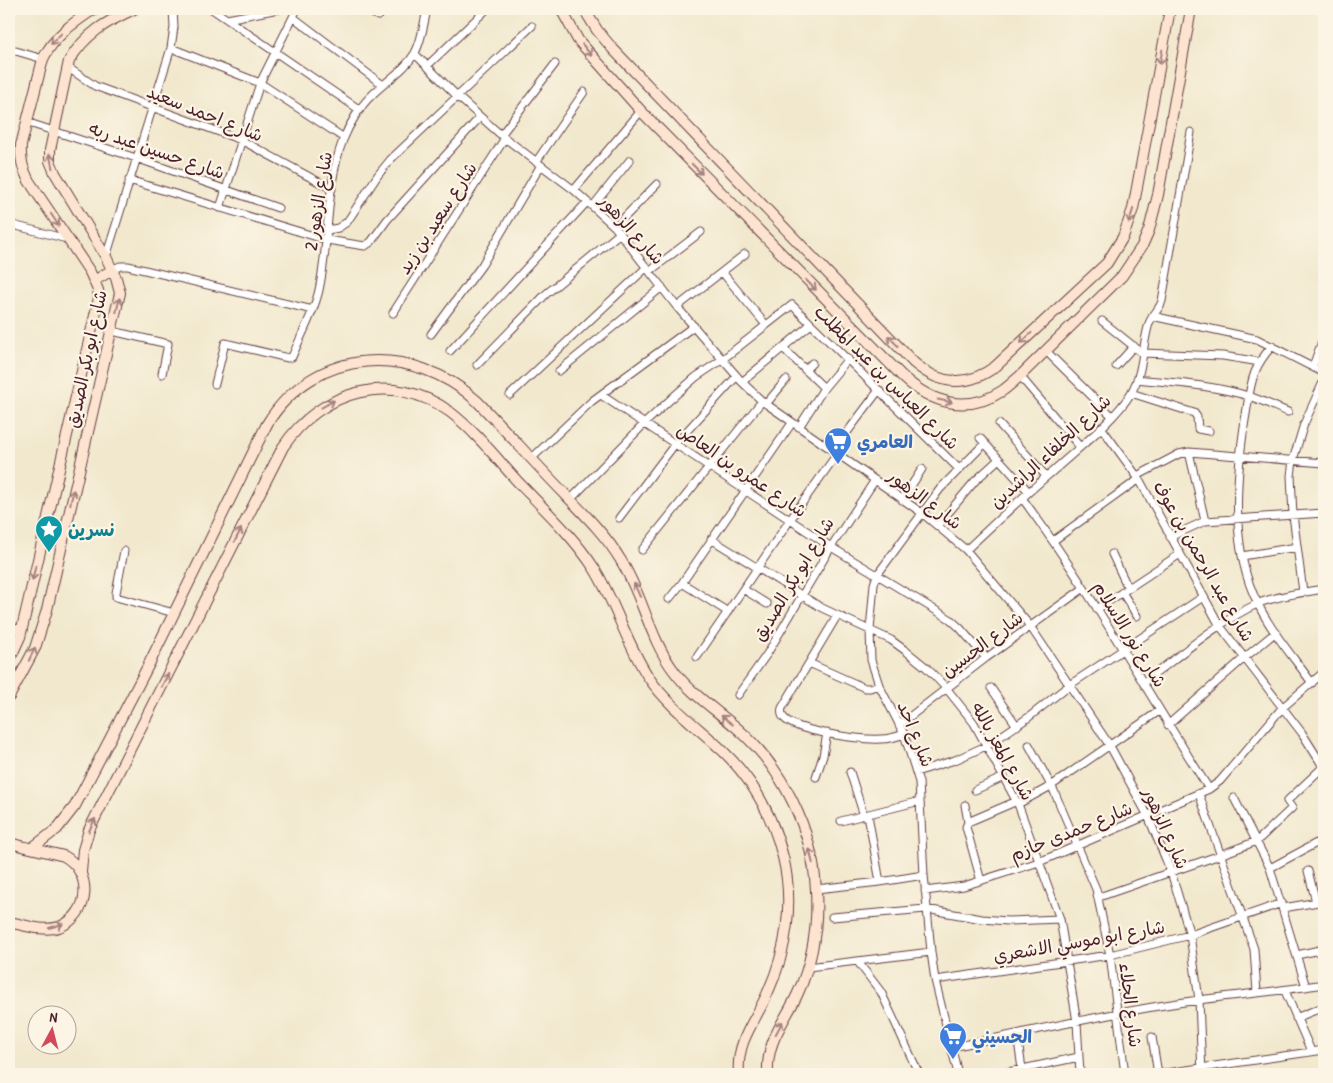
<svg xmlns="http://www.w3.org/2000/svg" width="1333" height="1083" viewBox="0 0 1333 1083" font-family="'Patrick Hand','Playpen Sans Arabic',sans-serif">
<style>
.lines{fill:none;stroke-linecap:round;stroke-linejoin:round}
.street-casing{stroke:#633d43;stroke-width:9}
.secondary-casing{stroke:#633d43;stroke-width:12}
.street{stroke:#fff;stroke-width:7}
.secondary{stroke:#fde4d0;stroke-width:10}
.oneway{stroke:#a4827e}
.labels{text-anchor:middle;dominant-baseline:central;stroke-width:4.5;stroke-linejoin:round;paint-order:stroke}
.street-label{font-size:18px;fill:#4a1f2b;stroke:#fcf5e5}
.shop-label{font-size:18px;font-weight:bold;fill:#366cbe;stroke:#fcf5e5;text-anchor:start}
.culture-label{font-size:18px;font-weight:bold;fill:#0d838f;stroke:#fcf5e5;text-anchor:start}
</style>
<rect width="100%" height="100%" fill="#fcf5e5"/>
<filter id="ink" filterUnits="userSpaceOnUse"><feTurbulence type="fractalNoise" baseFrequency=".02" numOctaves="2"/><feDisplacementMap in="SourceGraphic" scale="10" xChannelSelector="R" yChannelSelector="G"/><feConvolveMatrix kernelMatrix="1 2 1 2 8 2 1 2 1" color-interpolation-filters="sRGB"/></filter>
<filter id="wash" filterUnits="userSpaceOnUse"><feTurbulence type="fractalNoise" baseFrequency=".0096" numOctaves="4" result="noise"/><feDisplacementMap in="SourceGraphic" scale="20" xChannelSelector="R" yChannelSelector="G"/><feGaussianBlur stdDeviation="1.12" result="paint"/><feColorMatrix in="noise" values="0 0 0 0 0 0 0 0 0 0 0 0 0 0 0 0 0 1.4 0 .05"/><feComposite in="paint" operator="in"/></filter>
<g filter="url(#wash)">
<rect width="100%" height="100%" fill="#f1e8cd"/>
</g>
<g filter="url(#ink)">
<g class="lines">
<g class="street-casing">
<path id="street" d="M212,9L360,110
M364,9L378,16L380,14L381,9
M415,9L427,11
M293,17L383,85
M227,19L279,9
M171,48L260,83L344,138
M9,49L43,59
M415,54L457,96L501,135L574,190L615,227L677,307L742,382L762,401L922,513L966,550L1030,626L1110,746L1148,816L1171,872L1190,935L1199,1000L1202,1074
M427,66L487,9
M67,67L95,86L241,140L332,189
M26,122L136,158L278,208
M501,135L555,64
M536,162L584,92
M129,180L327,240L365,246L371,242L387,220L480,117
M574,190L641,111
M593,206L630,160
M220,208L260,83L297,9
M9,224L67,239
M615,227L657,184
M328,230L338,228L347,222L378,175L391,159L532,26
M106,257L171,48L174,27L173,9
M112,270L120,266H128L313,310
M650,271L701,232
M722,272L766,325
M677,307L745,254
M393,313L505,138
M1152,316L1257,339L1324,373
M1102,321L1142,353L1223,356L1260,362
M112,331L168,344L162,374
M431,334L482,265L541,165
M1272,346C1265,354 1259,362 1255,372C1249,387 1248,404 1245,420C1236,478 1230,550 1258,604C1271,631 1294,658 1312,683
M783,348L824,388
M450,351L587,202
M1046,351L1112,416
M477,365L546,294L620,233
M1116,366L1134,346
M1313,366L1324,336
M805,370L812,363
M559,371L662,287
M1020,376L1080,447
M1137,379C1174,383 1212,385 1248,396C1262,400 1275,407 1288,412
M742,382L811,324
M215,384L225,343L288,358L292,357C301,335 314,313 319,290C330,241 325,187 343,140C349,125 360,106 372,95C386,81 405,70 415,53C422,40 424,23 427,9
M1131,393L1194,413L1197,417L1198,429L1209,431
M510,395L647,267
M601,395L831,547L950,619L960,628L986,658
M766,404L786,380
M999,424L1046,476
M799,427L824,388L848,359
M1101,427L1139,479L1220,626L1302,733L1324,768
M980,438L1029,492
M833,451L879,390
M1189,452L1205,521
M531,459L592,401L694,326
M1137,476L1179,454L1189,452L1324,463
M1022,498C1091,591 1147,692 1209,789
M570,500L645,423L672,398L696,377L723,359L792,305L959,469
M902,500L922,469
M619,518L675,444L737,376
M938,525L975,481L999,459
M1170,537L1205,521L1324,513
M711,539L822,608L891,640L906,651L927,668L947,689L974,723L1018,804L1060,919L1077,1022L1080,1074
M1053,541L1139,479
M642,550L762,401
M966,550C995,523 1023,496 1053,471C1076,450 1116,419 1131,393C1143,373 1142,349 1148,327C1150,316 1159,311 1162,301L1191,132
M124,551L116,593V597L174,613
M1112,554L1128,588
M1242,556L1297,547
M682,583L728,612
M743,589L767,604
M1122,592L1137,616
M1303,592L1293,515L1291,476L1293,460L1304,424L1324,380
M669,599L682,583L792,423
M1097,609L1180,554
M837,616L782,708C781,712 781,715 784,718C796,732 863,740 881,739C889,739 896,737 904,734
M697,657L790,520L837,454
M809,663L865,688H870L879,685
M1143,683C1178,657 1218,622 1257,604C1275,596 1305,592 1324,589
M991,688L1017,726
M738,695L767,654L831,547L875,480
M899,725L986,658L1084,588
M1168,725L1243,659L1276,632
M1029,745L1054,791L1096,889L1110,955L1125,1074
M850,772L864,816
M916,772L955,760L988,745L1029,717L1068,686L1203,597
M816,777L823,756L827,733
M975,790L1004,777
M1199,794L1254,949L1257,993
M1234,798L1270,868L1306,987
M1018,804L1051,786L1159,711
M965,805L968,822
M868,815L880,882
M841,821L920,801
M1270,868L1324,839
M1308,871L1316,902
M981,881L966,827L968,822L1017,801
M816,889L880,882L924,875
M925,891L964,886L1039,862L1209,789L1220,781L1282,708L1324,672
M1099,897L1220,855L1257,841L1292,808L1287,801L1323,767
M1283,908L1324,901
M832,917L926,909L982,919L1008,921L1060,919
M1297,955L1324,949
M858,962L881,992L919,1074
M808,967L931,952
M935,980L1110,955L1190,935L1282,903
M1285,991L1311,1051
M1296,1018L1318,1009
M1017,1034L1022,1069
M1152,1037L1158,1074
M952,1047C1034,1031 1116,1011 1199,1000C1241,994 1283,991 1324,984
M958,1074L935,980L931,952L924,875L919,782L904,734L879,685L871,660L870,630L874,584L877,575L940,489L985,443
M999,1074L1079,1057
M1159,1074L1324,1050"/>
</g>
<g class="secondary-casing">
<path id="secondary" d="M561,9L578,40L641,111L903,377C931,403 967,414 1002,391C1008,387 1014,381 1020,376L1122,276L1142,246L1149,230L1158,195L1191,9
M584,9L597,30L612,48L914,363C941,386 968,387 996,366L1107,263L1123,237L1133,209L1170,9
M94,281L112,270
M9,628L21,631
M9,661L20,637L99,298L98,290L90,272L29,181C23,169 20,160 21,145L43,59C54,36 73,23 94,9
M9,697L35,648L47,610L120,293L116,278L106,257L55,173L50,161V150L69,61C86,33 106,22 134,9
M9,843L64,856C93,872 91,915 59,927C43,932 25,925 9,922
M32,848L57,829L75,806L148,666L267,424C315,346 413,343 477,401C506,431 534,462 563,492C583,513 605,534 620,559C643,595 649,638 674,671C691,694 716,710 737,728C783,768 813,830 816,890C818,925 813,960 798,993C785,1022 766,1040 768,1074
M81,872L83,850L89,830L283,447C321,390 392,370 450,412C474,430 498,460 519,483C545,510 573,536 594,568C616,603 626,644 649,678C669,707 698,727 723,751C753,780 773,817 783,857C794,902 787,950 768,992C756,1021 736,1040 739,1074"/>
</g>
<use href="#street" class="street"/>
<use href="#secondary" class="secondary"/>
</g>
<defs><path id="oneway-shaft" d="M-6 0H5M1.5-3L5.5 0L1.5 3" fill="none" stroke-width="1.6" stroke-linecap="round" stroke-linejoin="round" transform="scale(1.25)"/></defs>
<g class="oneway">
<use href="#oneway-shaft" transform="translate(56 39) rotate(134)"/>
<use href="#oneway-shaft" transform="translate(587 50) rotate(50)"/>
<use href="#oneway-shaft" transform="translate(1161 57) rotate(100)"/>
<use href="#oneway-shaft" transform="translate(51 161) rotate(-101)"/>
<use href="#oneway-shaft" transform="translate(697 169) rotate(45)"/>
<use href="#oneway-shaft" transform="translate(1131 216) rotate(107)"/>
<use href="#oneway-shaft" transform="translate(55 220) rotate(57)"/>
<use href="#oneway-shaft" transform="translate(811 285) rotate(45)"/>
<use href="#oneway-shaft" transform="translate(118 305) rotate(-77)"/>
<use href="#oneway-shaft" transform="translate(1026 338) rotate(137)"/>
<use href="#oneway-shaft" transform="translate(893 341) rotate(-134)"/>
<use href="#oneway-shaft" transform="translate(945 401) rotate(12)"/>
<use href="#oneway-shaft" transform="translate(328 404) rotate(-29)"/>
<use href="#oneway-shaft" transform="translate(72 497) rotate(-77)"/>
<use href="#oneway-shaft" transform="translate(238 535) rotate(-63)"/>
<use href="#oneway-shaft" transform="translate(34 573) rotate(102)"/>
<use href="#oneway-shaft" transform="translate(637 590) rotate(-114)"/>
<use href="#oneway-shaft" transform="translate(32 654) rotate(-65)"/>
<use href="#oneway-shaft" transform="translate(165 680) rotate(-63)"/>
<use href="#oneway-shaft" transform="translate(727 720) rotate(-141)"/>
<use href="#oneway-shaft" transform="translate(92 825) rotate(-64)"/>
<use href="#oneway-shaft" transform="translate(811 856) rotate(-103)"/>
<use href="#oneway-shaft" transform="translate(56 926) rotate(-16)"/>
<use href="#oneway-shaft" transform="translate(779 1028) rotate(-62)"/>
</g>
</g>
<defs>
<g id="supermarket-pin" transform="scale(1.4375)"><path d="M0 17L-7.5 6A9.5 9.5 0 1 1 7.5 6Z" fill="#3f7fe0" stroke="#fcf5e5"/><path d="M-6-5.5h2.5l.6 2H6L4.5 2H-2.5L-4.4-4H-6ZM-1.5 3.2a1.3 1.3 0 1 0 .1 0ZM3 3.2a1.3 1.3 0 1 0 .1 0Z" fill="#fff"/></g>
<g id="sight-pin" transform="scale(1.4375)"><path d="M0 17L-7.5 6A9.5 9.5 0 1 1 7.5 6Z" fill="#0f9aa8" stroke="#fcf5e5"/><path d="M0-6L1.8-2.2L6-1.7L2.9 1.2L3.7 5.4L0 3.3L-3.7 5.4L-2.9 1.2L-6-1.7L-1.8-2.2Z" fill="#fff"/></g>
</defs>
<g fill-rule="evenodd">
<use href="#supermarket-pin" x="838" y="441"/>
<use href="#sight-pin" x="49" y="529"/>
<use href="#supermarket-pin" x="953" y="1036"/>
</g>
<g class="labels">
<g class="street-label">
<text transform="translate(205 113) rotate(22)">شارع احمد سعيد</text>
<text transform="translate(157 150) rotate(19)">شارع حسين عبد ربه</text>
<text transform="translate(318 201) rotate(-81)">شارع الزهور 2</text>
<text transform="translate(437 218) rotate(-57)">شارع سعيد بن زيد</text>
<text transform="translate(632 229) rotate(48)">شارع الزهور</text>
<text transform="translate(86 359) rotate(-78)">شارع ابو بكر الصديق</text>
<text transform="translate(887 377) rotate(45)">شارع العباس بن عبد المطلب</text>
<text transform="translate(1050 451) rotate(-43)">شارع الخلفاء الراشدين</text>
<text transform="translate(742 470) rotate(34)">شارع عمرو بن العاص</text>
<text transform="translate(925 499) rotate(37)">شارع الزهور</text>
<text transform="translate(1204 561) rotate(60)">شارع عبد الرحمن بن عوف</text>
<text transform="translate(793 579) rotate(-59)">شارع ابو بكر الصديق</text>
<text transform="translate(1130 634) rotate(58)">شارع نور الاسلام</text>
<text transform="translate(982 644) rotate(-37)">شارع الحسين</text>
<text transform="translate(916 734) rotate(68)">شارع احد</text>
<text transform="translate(1003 751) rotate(61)">شارع المعز بالله</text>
<text transform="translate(1166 828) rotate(66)">شارع الزهور</text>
<text transform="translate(1071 831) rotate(-22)">شارع حمدى حازم</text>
<text transform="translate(1079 941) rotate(-10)">شارع ابو موسي الاشعري</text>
<text transform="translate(1131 1005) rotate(83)">شارع الجلاء</text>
</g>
<g class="shop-label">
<text x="857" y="441">العامري</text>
<text x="972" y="1036">الحسيني</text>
</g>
<g class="culture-label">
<text x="68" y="529">نسرين</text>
</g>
</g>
<rect width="1333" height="1083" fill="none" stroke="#fcf5e5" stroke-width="30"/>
<g transform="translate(52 1030) rotate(7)"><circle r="24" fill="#fcf5e5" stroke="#b59f9b"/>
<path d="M0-4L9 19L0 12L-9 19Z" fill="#d1495b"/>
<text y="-8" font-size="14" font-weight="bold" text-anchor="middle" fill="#4a1f2b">N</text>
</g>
</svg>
